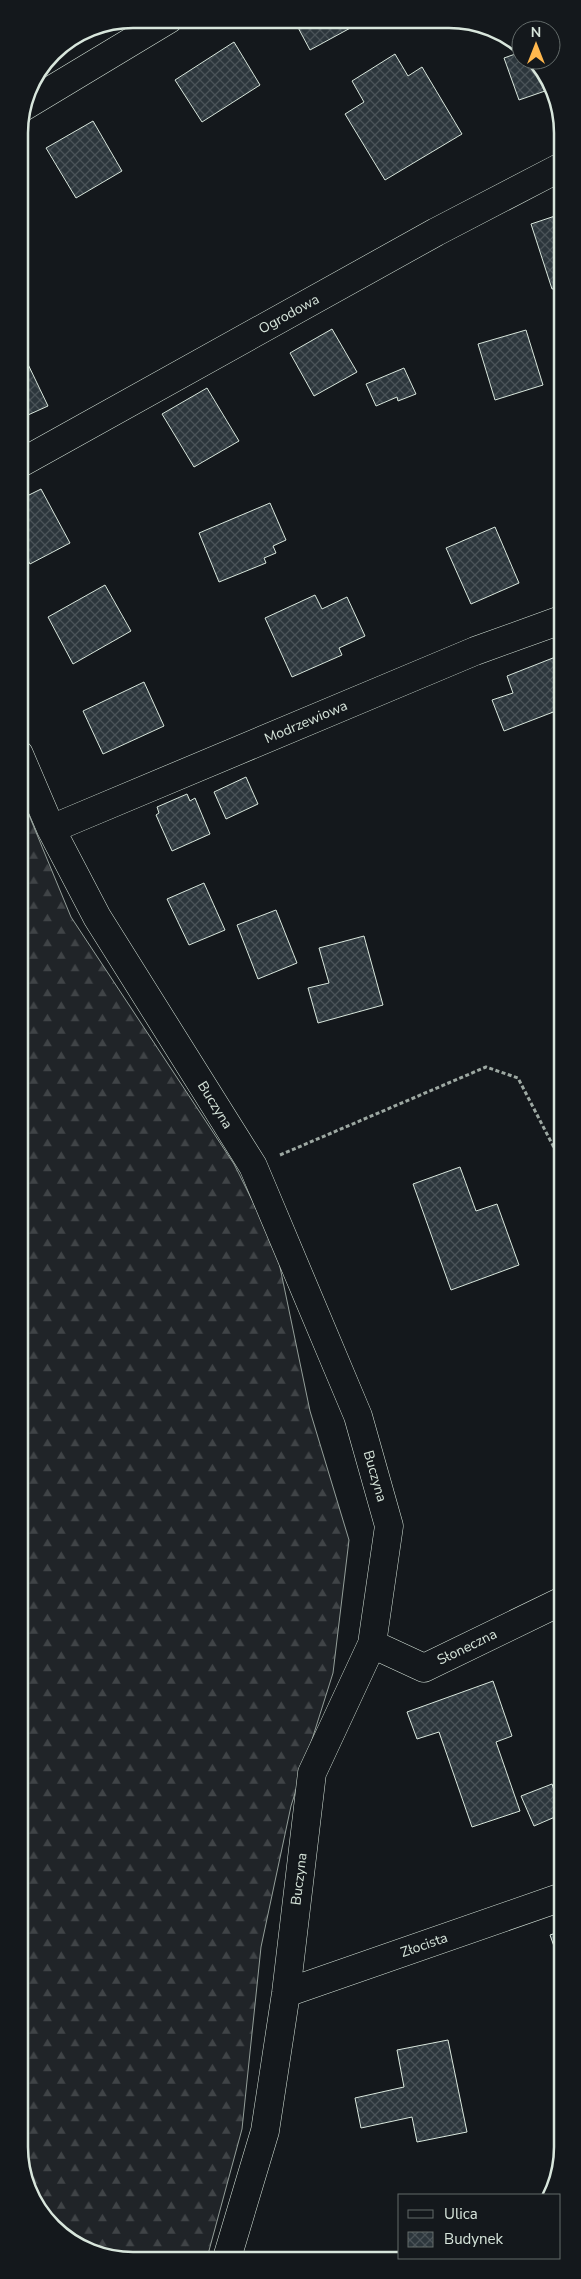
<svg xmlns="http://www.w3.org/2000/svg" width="581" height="2279" viewBox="0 0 581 2279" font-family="'Nunito Sans',sans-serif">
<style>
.forest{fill:url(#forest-firs);stroke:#939e99}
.building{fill:url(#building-cross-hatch);stroke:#d8e6dc}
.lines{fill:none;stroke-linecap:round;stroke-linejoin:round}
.minor-casing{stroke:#d8e6dc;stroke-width:29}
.path{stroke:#9da8a2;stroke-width:3;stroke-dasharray:4 2.5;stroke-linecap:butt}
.minor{stroke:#14181c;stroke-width:28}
.labels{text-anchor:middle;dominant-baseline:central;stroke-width:4;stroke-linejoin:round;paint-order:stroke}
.street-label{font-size:14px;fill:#d8e6dc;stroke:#14181c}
.rim{fill:none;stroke:#d8e6dc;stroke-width:2.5}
</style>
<defs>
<pattern id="forest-firs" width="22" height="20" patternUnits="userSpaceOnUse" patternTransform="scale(1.25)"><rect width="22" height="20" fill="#202428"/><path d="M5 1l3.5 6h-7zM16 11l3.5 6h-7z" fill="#404447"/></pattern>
<pattern id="building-cross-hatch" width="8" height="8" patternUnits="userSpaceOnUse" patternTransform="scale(1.25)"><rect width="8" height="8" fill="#2c363c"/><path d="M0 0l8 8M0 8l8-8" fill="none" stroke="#4a5358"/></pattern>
</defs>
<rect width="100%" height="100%" fill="#14181c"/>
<path class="forest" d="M19,791L71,917L234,1164L276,1248L310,1411L349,1540L333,1673L291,1806L261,1947L242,2129L207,2258H110L52,2227L20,2161Z"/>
<path class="building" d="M294,20H365L310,50Z
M234,42L260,85L202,122L175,80Z
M521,52V60H535L548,90L519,100L504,58Z
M395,54L408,76L422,67L462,134L385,180L345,114L364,102L352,81Z
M93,121L122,171L76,198L46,148Z
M561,214V287L552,289L531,224Z
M332,329L357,372L314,396L290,353Z
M526,330L543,385L495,400L478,344Z
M25,358L48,406L19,419V361Z
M404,368L416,394L398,401L397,397L376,406L366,384Z
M207,388L239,441L194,467L162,414Z
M41,489L70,543L30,564L19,543V500Z
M270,503L286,540L273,546L276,553L264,558L266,563L219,582L199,533Z
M495,527L519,583L471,604L446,548Z
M105,585L131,631L73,664L48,617Z
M315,595L322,609L347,597L365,636L339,648L342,655L292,677L265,618Z
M558,656L561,664V709L504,731L492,700L513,693L507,676Z
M144,682L164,726L103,754L83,711Z
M246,777L258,804L226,819L214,792Z
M187,794L190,801L195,798L210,834L172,851L156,815L159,813L157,807Z
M204,883L225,930L189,945L167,899Z
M276,910L297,963L258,979L237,925Z
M364,936L383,1005L318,1023L308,988L329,983L319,948Z
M460,1167L476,1211L497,1204L519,1265L451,1290L413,1184Z
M493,1681L512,1736L496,1742L520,1811L472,1827L439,1732L417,1739L407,1712Z
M552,1784L562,1814L534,1826L521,1796Z
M562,1931V1969L550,1935Z
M448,2040L467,2132L417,2142L412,2117L361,2128L355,2098L404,2087L397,2050Z"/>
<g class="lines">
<g class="minor-casing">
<path id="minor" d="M23,107L169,19
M19,464L436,232L561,167
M19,754L51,829L97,917L253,1166L358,1416L389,1526L372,1644L312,1773L286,1993L265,2131L227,2258
M51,829L475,651L561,620
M372,1644L424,1668L562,1601
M286,1993L562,1897"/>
</g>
<path class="path" d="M280,1155L486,1067L518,1078L562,1163"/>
<use href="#minor" class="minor"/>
</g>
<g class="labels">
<g class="street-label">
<text transform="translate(289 314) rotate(-29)">Ogrodowa</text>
<text transform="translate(306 722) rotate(-23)">Modrzewiowa</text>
<text transform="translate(215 1105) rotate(58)">Buczyna</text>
<text transform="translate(375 1476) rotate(74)">Buczyna</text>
<text transform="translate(467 1647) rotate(-26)">Słoneczna</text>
<text transform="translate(299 1879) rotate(-83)">Buczyna</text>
<text transform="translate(424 1945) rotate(-19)">Złocista</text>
</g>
</g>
<path d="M0 0H581V2279H0ZM133 28H449A105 105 0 0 1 554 133V2147A105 105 0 0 1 449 2252H133A105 105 0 0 1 28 2147V133A105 105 0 0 1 133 28Z" fill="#14181c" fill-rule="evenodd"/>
<path class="rim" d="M133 28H449A105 105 0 0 1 554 133V2147A105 105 0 0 1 449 2252H133A105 105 0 0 1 28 2147V133A105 105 0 0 1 133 28Z"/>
<rect x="398" y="2194" width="162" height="65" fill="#14181c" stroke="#626a69"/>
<rect x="408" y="2210" width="25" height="8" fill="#14181c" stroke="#626a69"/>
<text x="444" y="2219" font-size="15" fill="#d8e6dc">Ulica</text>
<rect x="408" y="2232" width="25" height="15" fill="url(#building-cross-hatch)" stroke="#626a69"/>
<text x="444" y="2244" font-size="15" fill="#d8e6dc">Budynek</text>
<g transform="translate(536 45)"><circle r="24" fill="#14181c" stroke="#626a69"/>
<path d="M0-4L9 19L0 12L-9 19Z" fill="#ffb74d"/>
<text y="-8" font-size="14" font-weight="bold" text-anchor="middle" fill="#d8e6dc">N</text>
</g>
</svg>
